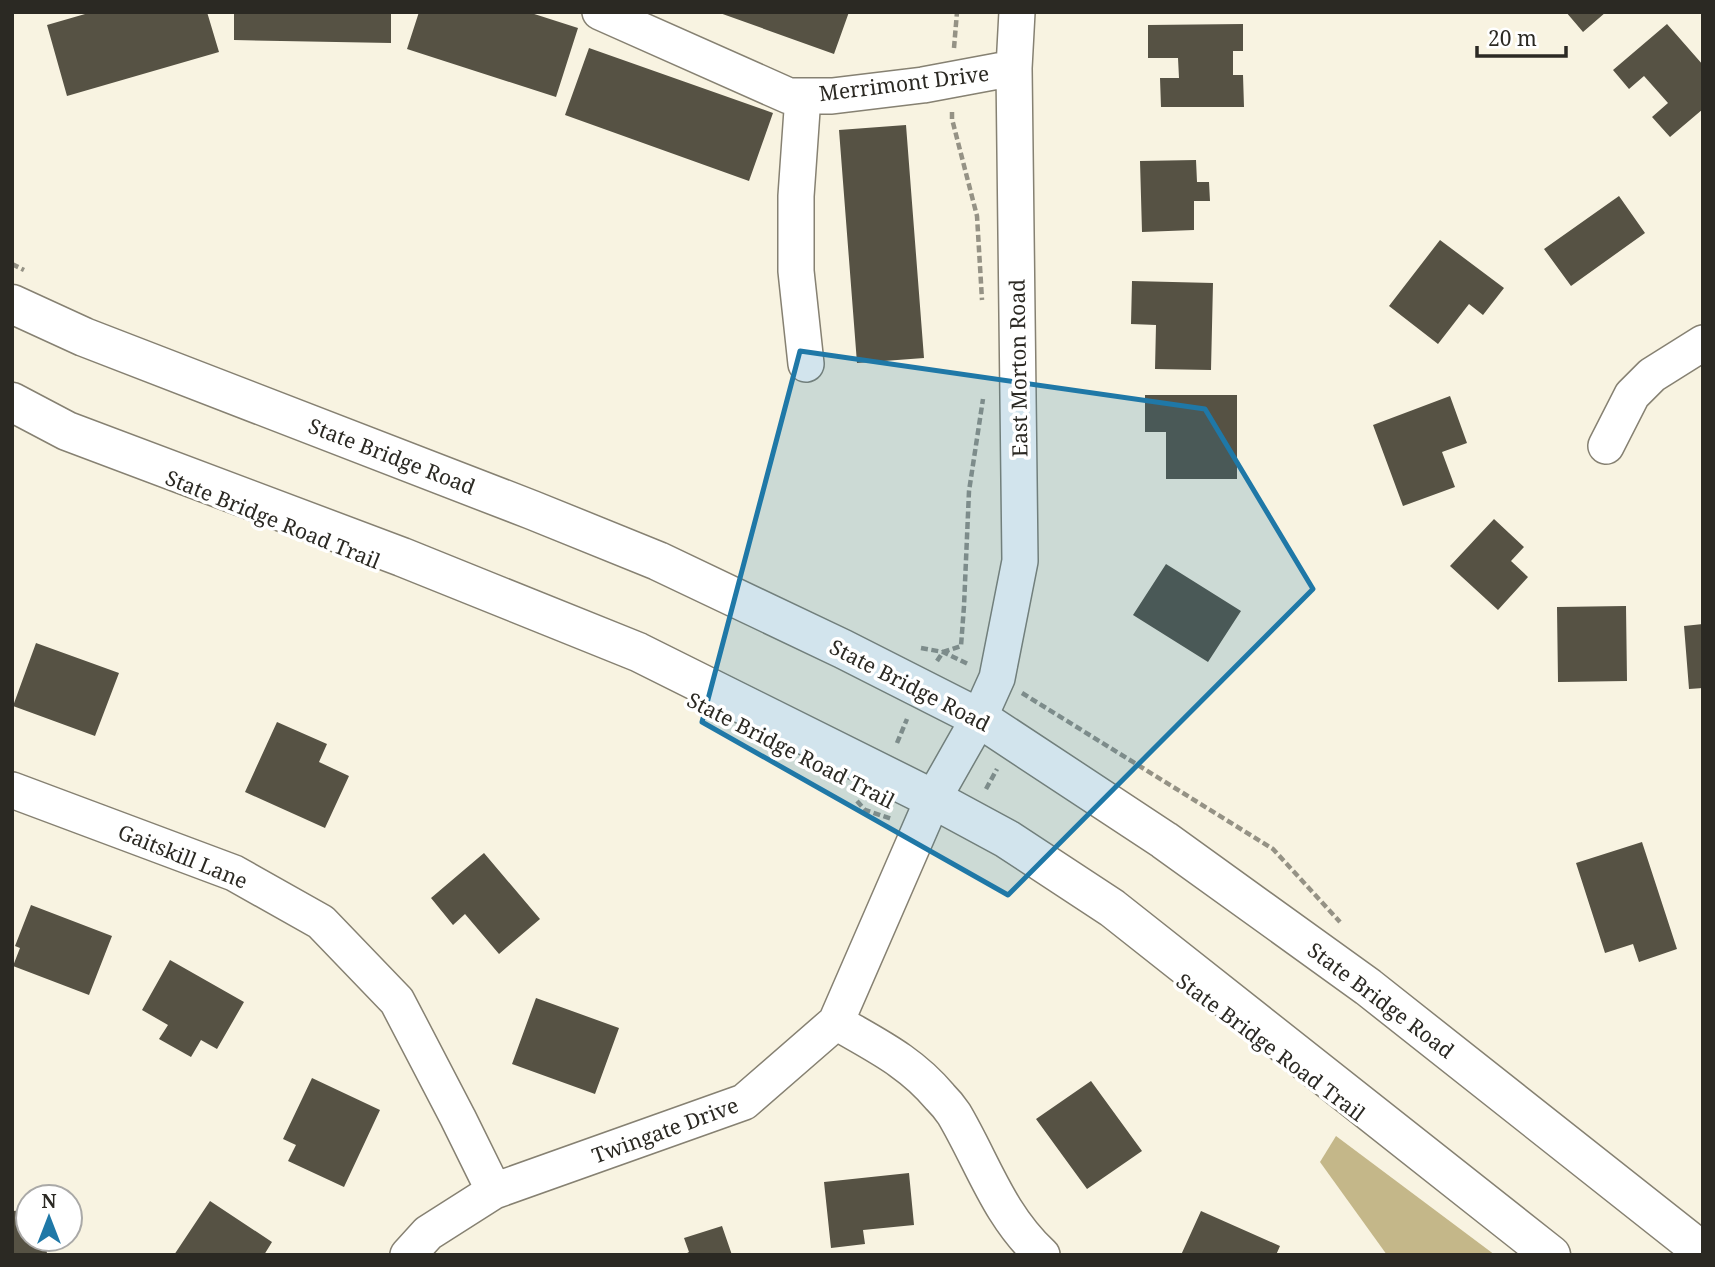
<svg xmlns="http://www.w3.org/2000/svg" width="1715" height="1267" viewBox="0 0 1715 1267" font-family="'Noto Serif',serif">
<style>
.forest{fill:#c4b789}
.building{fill:#565244}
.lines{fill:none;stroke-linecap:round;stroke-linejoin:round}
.minor-casing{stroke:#868172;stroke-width:38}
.trunk-casing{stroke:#868172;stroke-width:41}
.path{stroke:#959285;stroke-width:4.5;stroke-dasharray:7 3.5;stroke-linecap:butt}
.minor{stroke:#fff;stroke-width:35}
.trunk{stroke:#fff;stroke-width:38}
.marked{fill:#1f78a7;fill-opacity:0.2;stroke:#1f78a7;stroke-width:5;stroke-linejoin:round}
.labels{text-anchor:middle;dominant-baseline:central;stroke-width:7;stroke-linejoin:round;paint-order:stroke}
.street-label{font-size:21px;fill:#2b2923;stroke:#fff}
</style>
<rect width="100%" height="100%" fill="#f8f3e1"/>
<path class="forest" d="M1336,1136L1495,1255H1387L1320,1162Z"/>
<path class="building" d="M92,12H207L219,52L67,96L47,25Z
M234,12H391V43L234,40Z
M419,12H528L578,28L556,97L407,49Z
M717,12H849L834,54Z
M1566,12H1606L1583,32Z
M1243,24V51H1233V75H1243L1244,107H1161L1160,78H1179L1178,58H1148V25Z
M1667,24L1703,65V109L1670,137L1652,117L1668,103L1644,76L1629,89L1613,70Z
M589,48L773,113L749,181L565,115Z
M906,125L924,358L857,363L839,130Z
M1196,160L1197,182H1209L1210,201H1194V230L1142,232L1140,161Z
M1619,196L1645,233L1571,286L1544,249Z
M1440,240L1504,288L1483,315L1469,304L1438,344L1389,306Z
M1132,281L1213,283L1211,370L1155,369L1156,325L1131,324Z
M1145,395H1237V479H1166V432H1145Z
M1450,396L1467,443L1442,452L1455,487L1403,506L1373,425Z
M1494,519L1524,547L1511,561L1528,577L1498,610L1450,566Z
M1166,564L1241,611L1208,662L1133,615Z
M1626,606L1627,681L1558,682L1557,607Z
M1703,624V688L1689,689L1684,626Z
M36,643L119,673L95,736L13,706Z
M277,722L327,744L319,762L349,776L325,828L245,792Z
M1642,842L1677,949L1639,962L1633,944L1605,953L1576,863Z
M484,853L540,919L499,954L465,914L453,925L431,898Z
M31,905L112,936L89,995L13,966L20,948L15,946Z
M170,960L244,1002L217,1049L201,1040L191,1057L159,1039L168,1025L142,1010Z
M536,998L619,1028L595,1094L512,1064Z
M312,1078L380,1110L344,1187L288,1161L296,1145L283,1139Z
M1091,1081L1142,1151L1087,1189L1036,1119Z
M909,1173L914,1225L863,1230L865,1244L831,1248L824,1182Z
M210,1201L272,1242L264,1255H174Z
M28,1210V1239H46L47,1255H12V1211Z
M1201,1211L1280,1246L1276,1255H1181Z
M722,1226L732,1255H683L689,1252L684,1238Z"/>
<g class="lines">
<g class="minor-casing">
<path id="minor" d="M600,12L789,96H832L923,85L1014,68
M803,96L796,196V271L806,364
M1606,446L1632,395L1652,375L1703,343
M12,790L234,873L321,922L397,1001L458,1118L494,1191
M836,1022C875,1045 910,1061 940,1097C945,1102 950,1108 954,1114C983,1163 998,1214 1042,1255
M408,1255L428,1233L494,1191L744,1102L836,1022L933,799L979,718L997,678L1020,561L1014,68L1017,12"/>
</g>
<g class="trunk-casing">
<path id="trunk" d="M12,304L84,337L532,510L658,561L843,649L979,718L1164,840L1368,987L1703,1252
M12,402L67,431L402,557L638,652L933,799L1007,839L1112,908L1551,1255"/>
</g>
<path class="path" d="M954,48L957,12
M952,112V119L977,216L982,300
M12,264L24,270
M921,648L943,652L968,664
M937,661L943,652L961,646L964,606L969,491L983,399
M1022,693L1273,849L1340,922
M897,743L907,719
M986,789L997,769
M857,801L865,810L892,819"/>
<use href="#minor" class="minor"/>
<use href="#trunk" class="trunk"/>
</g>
<path class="marked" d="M800,351L1205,409L1313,589L1008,895L702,722Z"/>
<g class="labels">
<g class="street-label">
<text transform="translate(904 83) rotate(-7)">Merrimont Drive</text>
<text transform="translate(1018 368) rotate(-91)">East Morton Road</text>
<text transform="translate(392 456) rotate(21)">State Bridge Road</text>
<text transform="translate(273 519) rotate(22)">State Bridge Road Trail</text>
<text transform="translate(910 685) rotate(27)">State Bridge Road</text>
<text transform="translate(791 750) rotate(27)">State Bridge Road Trail</text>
<text transform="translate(183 856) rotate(22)">Gaitskill Lane</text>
<text transform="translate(1381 1000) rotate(37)">State Bridge Road</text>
<text transform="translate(1271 1047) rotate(37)">State Bridge Road Trail</text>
<text transform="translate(665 1130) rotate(-20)">Twingate Drive</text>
</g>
</g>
<rect width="1715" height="1267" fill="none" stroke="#2b2923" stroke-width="28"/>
<g transform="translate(49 1218)"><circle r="33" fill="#ffffff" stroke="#aaa9a7" stroke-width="2"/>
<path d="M0-5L12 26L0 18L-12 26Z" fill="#1f78a7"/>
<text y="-10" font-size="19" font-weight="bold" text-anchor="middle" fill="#2b2923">N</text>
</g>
<path d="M1477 46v10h89v-10" fill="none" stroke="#2b2923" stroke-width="3.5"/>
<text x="1488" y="46" font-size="21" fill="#2b2923" stroke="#ffffff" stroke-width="5" paint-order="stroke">20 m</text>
</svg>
